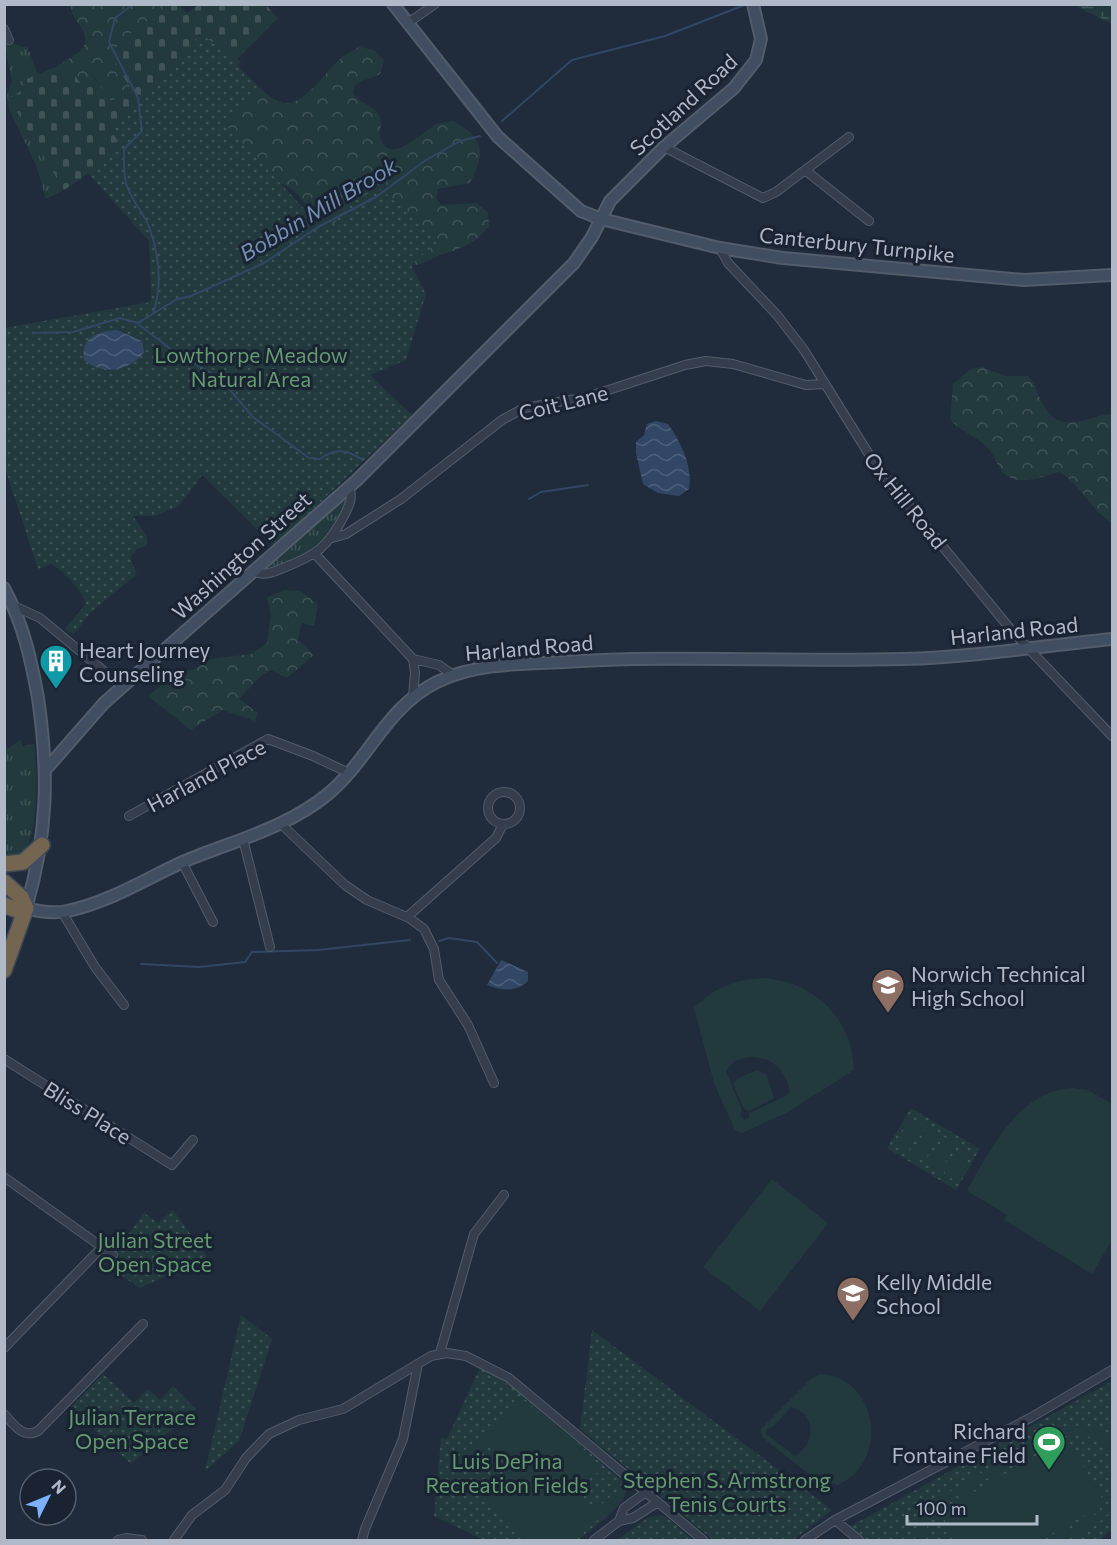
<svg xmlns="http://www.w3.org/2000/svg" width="1117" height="1545" viewBox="0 0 1117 1545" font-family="Commissioner,sans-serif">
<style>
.grass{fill:url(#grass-tufts)}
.forest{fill:url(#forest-crowns)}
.wetland{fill:url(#wetland-marsh)}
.cemetery{fill:url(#cemetery-stones)}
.park{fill:url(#park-dots)}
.pitch{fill:#223a3d;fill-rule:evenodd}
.water{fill:url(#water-waves)}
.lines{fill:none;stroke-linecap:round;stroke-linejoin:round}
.stream{stroke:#324765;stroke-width:2}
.street-casing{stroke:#525c6a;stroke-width:10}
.secondary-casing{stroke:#525c6a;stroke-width:14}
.highway-casing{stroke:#3f4957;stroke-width:18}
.street{stroke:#343e4c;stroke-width:8}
.secondary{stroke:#414d60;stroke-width:10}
.highway{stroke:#736550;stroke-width:15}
.labels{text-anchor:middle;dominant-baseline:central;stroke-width:6;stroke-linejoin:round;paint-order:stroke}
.street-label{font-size:21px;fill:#afb9c8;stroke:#192331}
.park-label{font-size:21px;fill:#649b70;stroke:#192331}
.poi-label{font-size:21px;fill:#afb9c8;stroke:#192331;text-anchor:start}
.water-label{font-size:22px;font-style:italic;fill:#748fb3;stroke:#192331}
</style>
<defs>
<pattern id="grass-tufts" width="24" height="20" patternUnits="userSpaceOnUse" patternTransform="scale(1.5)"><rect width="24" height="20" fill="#223a3d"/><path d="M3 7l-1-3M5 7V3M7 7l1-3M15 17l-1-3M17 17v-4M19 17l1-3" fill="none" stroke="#405458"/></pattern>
<pattern id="forest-crowns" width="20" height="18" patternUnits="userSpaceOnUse" patternTransform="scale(1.5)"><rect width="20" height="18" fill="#223a3d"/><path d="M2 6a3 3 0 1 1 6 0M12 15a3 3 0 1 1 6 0" fill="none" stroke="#405458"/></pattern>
<pattern id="wetland-marsh" width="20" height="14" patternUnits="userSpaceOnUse" patternTransform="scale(1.5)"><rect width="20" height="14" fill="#223a3d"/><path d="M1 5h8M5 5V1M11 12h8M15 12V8" fill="none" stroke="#405458"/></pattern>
<pattern id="cemetery-stones" width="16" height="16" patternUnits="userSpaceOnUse" patternTransform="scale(1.5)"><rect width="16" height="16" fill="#223a3d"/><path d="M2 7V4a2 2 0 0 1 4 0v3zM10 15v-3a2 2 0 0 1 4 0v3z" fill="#405458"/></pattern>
<pattern id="park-dots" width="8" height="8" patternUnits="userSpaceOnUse" patternTransform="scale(1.5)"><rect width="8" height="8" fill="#223a3d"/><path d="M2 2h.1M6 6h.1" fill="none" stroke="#405458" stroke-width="1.8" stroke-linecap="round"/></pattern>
<pattern id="water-waves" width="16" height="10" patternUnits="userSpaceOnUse" patternTransform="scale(1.5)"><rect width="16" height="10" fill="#324765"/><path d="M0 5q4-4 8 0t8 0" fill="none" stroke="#4d5f7a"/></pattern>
</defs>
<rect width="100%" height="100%" fill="#202c3c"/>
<path class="grass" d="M4,41L28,48L38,75L22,81L25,89L10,98L64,190L46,199L36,165L9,109L7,94L12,81Z
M346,497L348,502C332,531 324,544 294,559C285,564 276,568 267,569Z
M20,740L22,746L34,744C38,771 39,837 21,857H5L4,747L9,748Z"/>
<path class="forest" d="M70,5H174L142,24L131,87L111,102L92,74L81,84L66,76L58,66C64,61 77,55 82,49C94,32 70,20 70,5Z
M359,47L374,50L384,60L380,74C372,79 362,79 354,86L353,94C360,103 372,105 378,114C385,124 376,136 384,145C395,160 424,131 435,125C441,122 447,122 453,121C484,138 486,152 470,183L438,189L436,198L441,205L476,203L488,212L489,226C476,243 463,248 443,254C432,257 425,265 413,265C397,265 343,244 324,237C310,214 300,184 270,181L222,121L259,87C267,94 275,103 287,103C306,103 326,71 340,59C345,54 353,51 359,47Z
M982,367L1005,376H1028C1037,386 1037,395 1044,406C1062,437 1088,415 1112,414V523C1090,510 1082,485 1059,472C1042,477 1015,488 1002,471C996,463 994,454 987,447C976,435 960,432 950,419L953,384L971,369Z
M285,590L301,591L318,605L314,626L302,623L298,639L314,655L287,678L271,670L263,674L239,699L258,713L255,721L222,710L191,730L148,696L178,672L193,670L211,659L251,654L267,643L271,614L267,597Z"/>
<path class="wetland" d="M1074,5H1112V24Z"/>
<path class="cemetery" d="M174,5H179L186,13L199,5H266L278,18L237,59L200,34L159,80L120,144L81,179L64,190L9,98L25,89L22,81L58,66L66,76L72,72L81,84L91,74L112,102L130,87L108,52L142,24Z"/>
<path class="park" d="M200,34L241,61L238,66L259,87L222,121L319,225L328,229L332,227L346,205L379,188L440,240L411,265L426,294L406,360L370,375L412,415L274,546L202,475L179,506L154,516H133L147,537L146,546L137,549L130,558L137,574L90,613L74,634L65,629L86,604C80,588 66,573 51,564L39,569L37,566L5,468L4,328L151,302L149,241L88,173L119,144L110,127L159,80Z
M911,1108L980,1149L956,1190L887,1148Z
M173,1210L207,1257L140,1288L122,1276L131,1265L115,1253L144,1213L158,1223Z
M241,1315L272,1339L239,1441L205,1471Z
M592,1330L832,1510L793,1540H713L580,1429Z
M480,1367L513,1387L626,1484C631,1504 592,1528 578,1540H484L434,1516L441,1438L447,1439Z
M103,1374L134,1403L148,1389L160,1400L173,1386L196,1409L131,1464L71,1407Z
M1112,1381V1529L1100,1540H866L849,1527Z
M658,1515L666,1517L693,1540H617L647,1518Z"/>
<path class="pitch" d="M764,978C815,982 852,1018 854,1070L788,1112L742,1133L735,1130L714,1083L694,1008C712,988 737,979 764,978ZM748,1057C771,1056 785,1069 790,1091L786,1096L749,1113V1118L744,1120L740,1116L742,1110L726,1071L735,1061Z
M757,1070L766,1074L774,1098L749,1111L744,1109L733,1084L737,1079Z
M1073,1088L1088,1090L1112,1104V1240L1092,1274L1004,1220L1007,1215L969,1192L968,1188C992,1148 1019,1090 1073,1088Z
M911,1118L923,1125L908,1152L895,1144Z
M928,1127L940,1135L924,1161L911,1154Z
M944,1137L956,1144L940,1171L928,1164Z
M960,1147L972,1154L956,1181L944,1174Z
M772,1179L828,1223L760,1311L703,1267Z
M821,1374C879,1378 890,1464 837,1485L806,1472L762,1437L761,1429L813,1377ZM791,1407C817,1414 816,1444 795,1456L766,1434L767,1429L774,1426Z
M521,1398L623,1487L622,1501L573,1540H526L455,1474L453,1467L457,1458ZM488,1447C507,1448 513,1467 505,1482L491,1492L481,1489L469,1478L461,1476L458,1471L462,1463L468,1462ZM592,1472L597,1473L618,1490L597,1508C583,1505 577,1495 582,1481Z
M1080,1426L1096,1430L1110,1439L1112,1455C1099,1437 1080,1429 1059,1437L941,1505L928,1523L925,1540H915L918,1522L932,1502L1047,1434L1063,1427Z
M1067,1438L1105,1503L1041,1540H956L940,1512Z
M1112,1500V1510C1096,1527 1074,1541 1051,1540L1098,1513Z"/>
<path class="water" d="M117,330L142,341L144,352C130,371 103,376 84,360C80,338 98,331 117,330Z
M656,421L668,424C681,442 693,467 689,489L679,496L658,493L643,484L636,453V442L644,435L647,424Z
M501,960L528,972V981C516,992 502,991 487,985Z"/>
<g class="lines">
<path class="stream" d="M133,4L115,18L109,42L138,98L142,131L124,149C124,161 123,176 127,186C132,201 144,213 149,227C160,255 162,287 153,314
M502,121L572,60L665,36L742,6
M138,324L176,353L220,378L253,417L309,458L320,459C336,447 347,450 363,460
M33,333L73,332L120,318L138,323L177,299L191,296L264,263L318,227L376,197L426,160L460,141L480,136
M529,499L541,492L588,485
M439,941L449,938L477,942L497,963
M141,964L199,967L245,962L252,952L318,950L410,940"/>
<g class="street-casing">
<path id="street" d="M408,23L435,4
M4,29L9,40
M664,147L763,198L776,192L849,137
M805,170L869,221
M720,248L728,263L777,315L804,350L875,464L1012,631L1112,736
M332,538L346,534L401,499L502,420L524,408L587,397L685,365L706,361L733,364L806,385L825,384
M315,554L413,659L415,673L413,696
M255,572C265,576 273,572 283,568C317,555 328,547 345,514C350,504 353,497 349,487
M14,606L40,618L122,686
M413,659L439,665L453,675
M488 808a16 16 0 1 1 32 0a16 16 0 1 1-32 0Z
M129,816L268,739L313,756L349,773
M280,823L345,885L367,900L409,918L424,929L434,949L439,980L468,1025L494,1083
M243,839L270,947
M182,862L213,922
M62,912L95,967L124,1005
M407,917L496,838L503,824
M4,1059L172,1165L193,1140
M4,1177L113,1255
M4,1348L102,1247
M440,1353L474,1234L504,1195
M4,1414C14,1425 23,1439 38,1431L143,1324
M835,1520L859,1540
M619,1521L624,1508L646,1492
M118,1540L126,1538L142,1540
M174,1540L192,1515L225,1490L246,1458L269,1434L299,1420L343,1409L431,1356L447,1353L466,1356L509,1378L703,1540
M362,1540L365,1529L403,1439L418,1364
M594,1540L619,1521L633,1518L658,1502
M805,1540L835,1520L1030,1418L1112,1370"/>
</g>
<g class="secondary-casing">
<path id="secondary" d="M393,4L498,137L581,211L601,219L720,248L783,258L1024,280L1112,275
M4,588C23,623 31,659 38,698C49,773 48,834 26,908C40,912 53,914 67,911C108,903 147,878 185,861C233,841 287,828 328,794C369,760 386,707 437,682C476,663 520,664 563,662C676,655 789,662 903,659C973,657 1043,646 1112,639
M47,768L104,703L357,480L574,263L592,237L610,201L664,147L734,88L756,60L761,39L753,4"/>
</g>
<g class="highway-casing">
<path id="highway" d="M4,864L23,862L42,845
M4,882L21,897L26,908
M4,905L14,909L26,908
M4,970L26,908"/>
</g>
<use href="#street" class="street"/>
<use href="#secondary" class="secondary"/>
<use href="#highway" class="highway"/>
</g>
<defs>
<g id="building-pin" transform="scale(1.725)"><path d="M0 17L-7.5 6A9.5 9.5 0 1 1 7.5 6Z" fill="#0f9aa8" stroke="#192331"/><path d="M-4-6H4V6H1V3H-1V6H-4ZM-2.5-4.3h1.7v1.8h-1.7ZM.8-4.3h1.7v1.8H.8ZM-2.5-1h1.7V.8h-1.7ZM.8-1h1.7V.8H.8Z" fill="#fff"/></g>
<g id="school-pin" transform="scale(1.725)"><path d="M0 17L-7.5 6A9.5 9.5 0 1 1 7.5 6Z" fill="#8d6e63" stroke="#192331"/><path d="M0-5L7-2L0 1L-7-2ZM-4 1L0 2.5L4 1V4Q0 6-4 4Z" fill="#fff"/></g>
<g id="stadium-pin" transform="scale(1.725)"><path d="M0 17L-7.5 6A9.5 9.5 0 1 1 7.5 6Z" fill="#2e9e5b" stroke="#192331"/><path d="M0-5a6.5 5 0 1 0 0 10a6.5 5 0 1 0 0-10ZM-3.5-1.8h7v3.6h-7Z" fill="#fff"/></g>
</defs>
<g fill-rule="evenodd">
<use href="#building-pin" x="56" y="661"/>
<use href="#school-pin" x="888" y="985"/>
<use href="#school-pin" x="853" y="1293"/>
<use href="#stadium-pin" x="1049" y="1442"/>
</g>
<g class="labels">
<g class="street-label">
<text transform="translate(683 104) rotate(-43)">Scotland Road</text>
<text transform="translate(857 244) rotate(6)">Canterbury Turnpike</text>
<text transform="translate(563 402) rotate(-14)">Coit Lane</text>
<text transform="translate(906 500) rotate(51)">Ox Hill Road</text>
<text transform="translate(241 555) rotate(-42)">Washington Street</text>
<text transform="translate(1014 630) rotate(-6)">Harland Road</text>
<text transform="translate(529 647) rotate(-5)">Harland Road</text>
<text transform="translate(206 775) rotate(-28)">Harland Place</text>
<text transform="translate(88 1112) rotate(32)">Bliss Place</text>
</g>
<g class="park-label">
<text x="251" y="354">Lowthorpe Meadow<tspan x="251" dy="24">Natural Area</tspan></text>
<text x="155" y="1239">Julian Street<tspan x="155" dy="24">Open Space</tspan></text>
<text x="132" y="1416">Julian Terrace<tspan x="132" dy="24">Open Space</tspan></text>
<text x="507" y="1460">Luis DePina<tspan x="507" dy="24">Recreation Fields</tspan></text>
<text x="727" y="1479">Stephen S. Armstrong<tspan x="727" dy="24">Tenis Courts</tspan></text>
</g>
<g class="poi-label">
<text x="79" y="649">Heart Journey<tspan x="79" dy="24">Counseling</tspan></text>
<text x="911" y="973">Norwich Technical<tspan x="911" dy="24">High School</tspan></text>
<text x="876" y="1281">Kelly Middle<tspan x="876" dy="24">School</tspan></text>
<text x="1026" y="1430" text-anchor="end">Richard<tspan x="1026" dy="24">Fontaine Field</tspan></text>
</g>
<g class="water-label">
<text transform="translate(318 209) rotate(-31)">Bobbin Mill Brook</text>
</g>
</g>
<rect width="1117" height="1545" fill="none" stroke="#afb9c8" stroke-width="12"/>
<g transform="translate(48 1497) rotate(47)"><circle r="28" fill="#192331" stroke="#555f6d" stroke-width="1.5"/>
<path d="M0-4.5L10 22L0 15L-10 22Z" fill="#7db0ff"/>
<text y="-9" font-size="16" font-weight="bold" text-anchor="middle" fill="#afb9c8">N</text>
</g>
<path d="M907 1515v9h130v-9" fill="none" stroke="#afb9c8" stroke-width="3"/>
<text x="916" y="1515" font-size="18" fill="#afb9c8" stroke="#192331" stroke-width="4.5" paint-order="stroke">100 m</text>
</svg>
